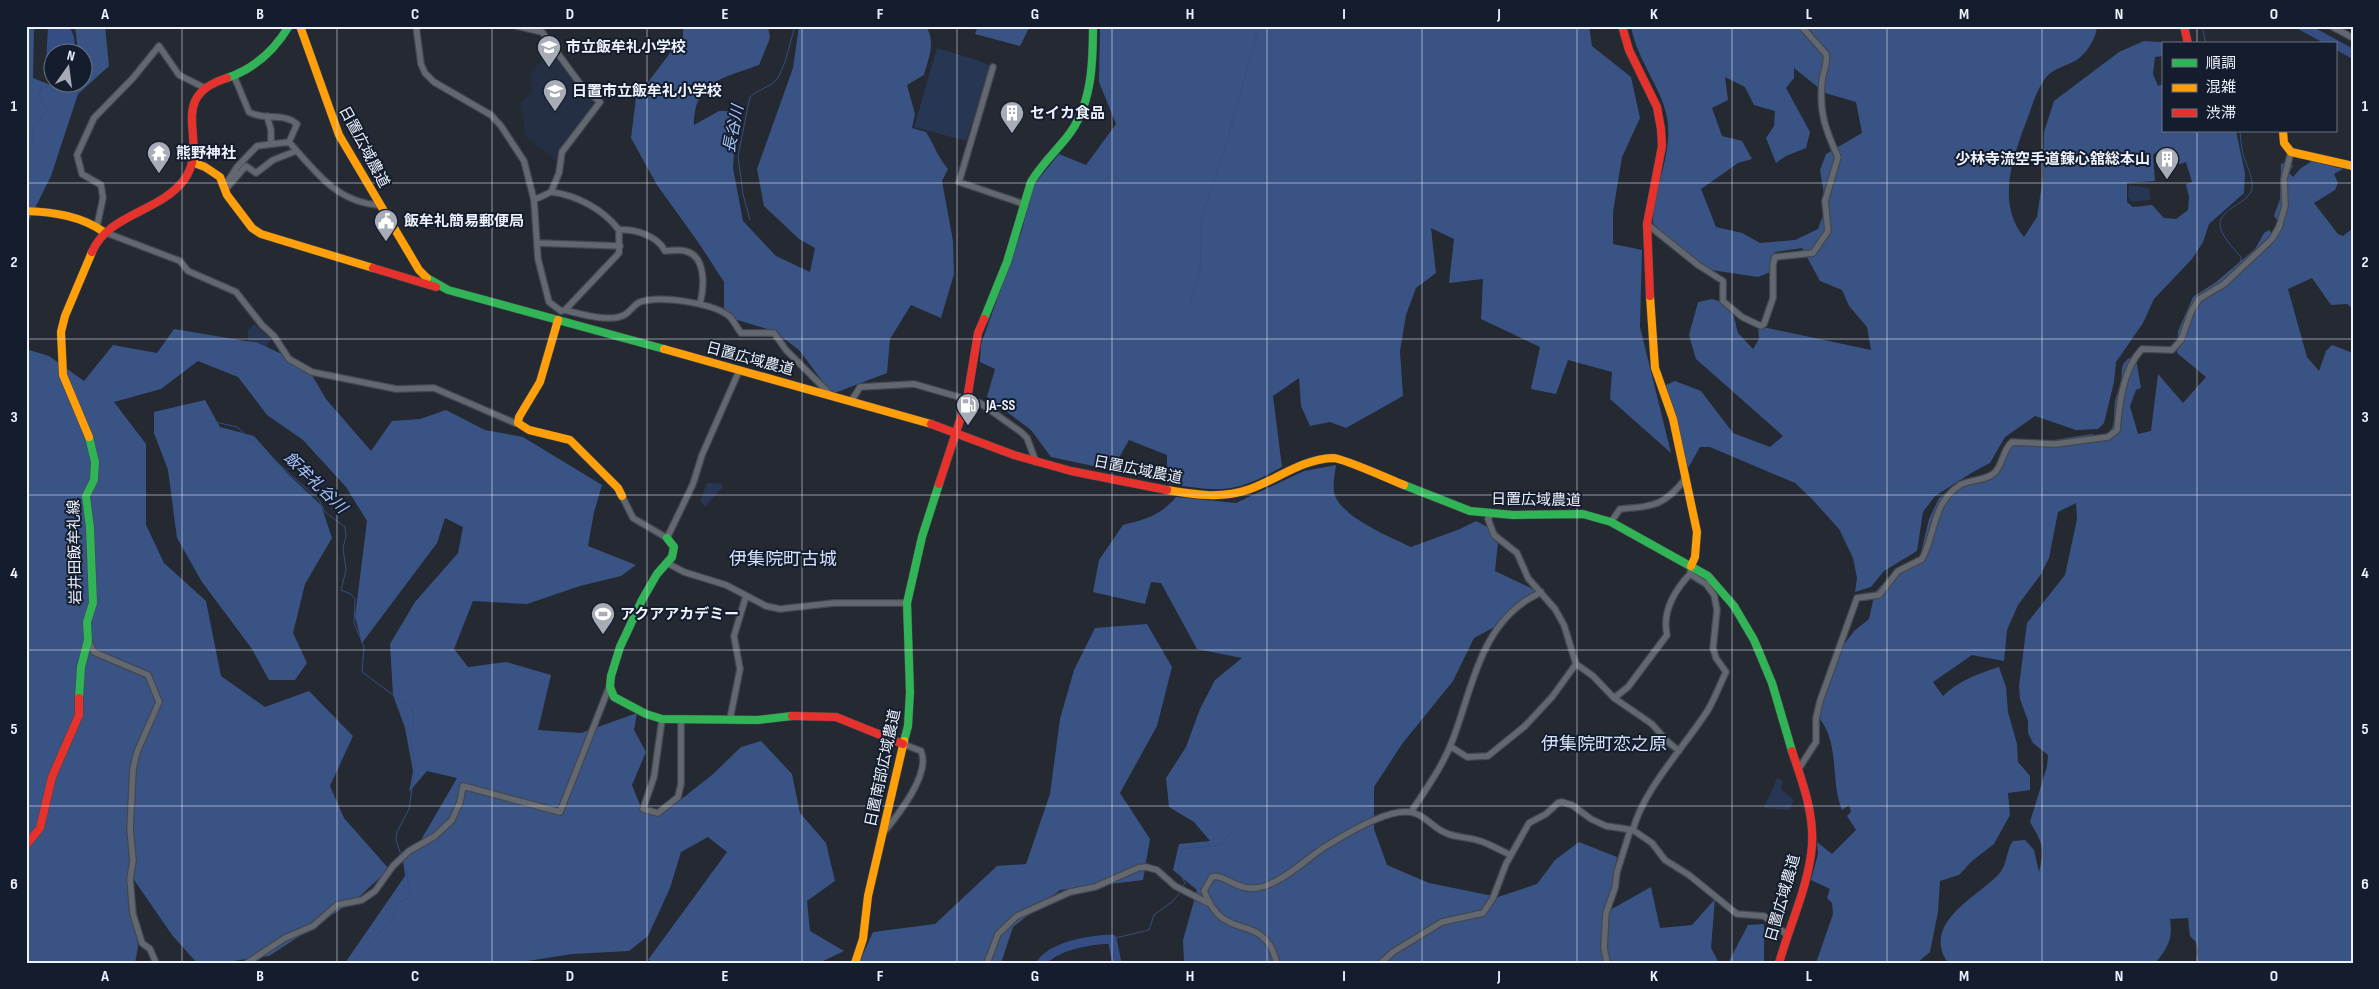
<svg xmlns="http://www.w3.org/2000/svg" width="2379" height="989" viewBox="0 0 2379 989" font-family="'Sofia Sans Condensed','Noto Sans JP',sans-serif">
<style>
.built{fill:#242f44}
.green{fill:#273652}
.forest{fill:#3a5385;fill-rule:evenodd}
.water{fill:#344d82}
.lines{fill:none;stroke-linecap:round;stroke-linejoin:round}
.stream{stroke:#344d82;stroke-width:1}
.river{stroke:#344d82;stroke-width:9}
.street-casing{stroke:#43474f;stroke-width:8}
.fast-casing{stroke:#43474f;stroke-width:9}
.slow-casing{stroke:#43474f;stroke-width:9}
.jam-casing{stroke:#43474f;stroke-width:9}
.street{stroke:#63676f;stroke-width:5.5}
.fast{stroke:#30b455;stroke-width:8}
.slow{stroke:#ff9f0a;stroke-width:8}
.jam{stroke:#e5322d;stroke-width:8}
.grid{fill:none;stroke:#eef3fd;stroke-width:1;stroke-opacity:0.55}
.labels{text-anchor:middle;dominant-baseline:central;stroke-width:4;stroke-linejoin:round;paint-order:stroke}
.poi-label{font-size:15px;font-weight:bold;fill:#eef3fd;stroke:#141d2e;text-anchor:start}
.street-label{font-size:15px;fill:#eef3fd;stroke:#141d2e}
.water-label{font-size:16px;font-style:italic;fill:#abc5f8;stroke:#141d2e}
.quarter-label{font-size:18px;fill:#d6e2fa;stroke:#141d2e}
.neatline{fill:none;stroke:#eef3fd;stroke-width:2}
.grid-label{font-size:16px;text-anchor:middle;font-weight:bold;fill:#eef3fd}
</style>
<rect width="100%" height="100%" fill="#242932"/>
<path class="built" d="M551,51L569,75L596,102L555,160L526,137L520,103L532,91L530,73Z"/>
<path class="green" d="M937,48L977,60L990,66L966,141L914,127Z
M2129,185L2149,188L2151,200L2132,202L2128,197Z
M254,324L271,339L265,350L248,343V331Z
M707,483L722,484V488L705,507L700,501Z
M1777,778L1783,781L1781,789L1794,800L1789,810L1764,808Z"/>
<path class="forest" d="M26,26H34L33,78L63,90L68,83L82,82V52H78L75,26H105L109,66L78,94L51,176L26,226Z
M683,26H768L770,38L759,65C724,78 694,81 694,125L719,111H737L733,168L743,221L776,256L810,272L815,248L799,239L764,206L757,169L793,68L799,26H925C937,39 928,60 924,75L907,85L915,114L912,128L926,132C934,145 938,157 948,169L942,181L953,241L954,274L941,318L911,305L890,339L887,373L832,394L799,350L774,331L724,316V282L698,242L657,185L631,138L636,98L683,36Z
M978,26H1030L1020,46L975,34Z
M1100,26H1589L1592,46L1631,77L1640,118L1622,157L1613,212V244L1642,250L1640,327L1671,453L1610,399L1612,372L1568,360L1556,394L1531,389L1540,347L1481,319L1483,279L1449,283L1454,239L1431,228L1436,273L1416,288L1406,315L1400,351L1403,396L1346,428L1330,422L1310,426L1301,406L1299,378L1273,396L1282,467C1235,493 1222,492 1170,484L1167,482V455L1129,440L1112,470L1051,457L1031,430L987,397L995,369L980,362L981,344L1022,230L1032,187L1059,154L1086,165L1116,124L1099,82Z
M1631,26H2097C2097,37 2086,55 2075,61C2067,65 2055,69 2048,75C2038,86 2033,103 2028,117C2014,154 1995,202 2024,237L2037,217L2043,177L2044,132L2054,101L2119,52L2144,41L2175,43L2163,44V56L2155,57L2153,74L2158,86L2163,84V131H2236L2245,173L2244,193L2209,224L2203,242L2192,259L2154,299L2143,323L2116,362L2114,382L2104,423L2098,429L2076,430L2035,416L2005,437L1990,463L1973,472L1935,496L1923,512L1917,551L1884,571L1871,587L1855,592L1857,578L1853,558L1839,529L1811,498L1795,483L1710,447H1700L1688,468L1666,385L1675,381L1701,391L1733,433L1770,447L1783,436L1696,359L1689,335L1698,302L1712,299L1731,305L1738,333L1753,349L1759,339L1758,326L1871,350L1867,327L1849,306L1842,290L1820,281L1802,248L1775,252L1772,258L1773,271L1758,277L1711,270L1675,246L1653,223C1653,189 1671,159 1668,124C1665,91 1636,60 1631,26ZM1794,68L1825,93L1856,102L1862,133L1826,154L1820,170L1826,207L1818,229L1795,240L1760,243L1742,233L1716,227L1701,189L1738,163L1752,159L1742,141L1722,136L1712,108L1728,100L1725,77L1745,87L1754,105L1775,111L1774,126L1766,138L1776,163L1786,156L1806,148L1810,132L1786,88L1794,78ZM2160,149L2165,152L2158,163L2174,166L2186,162L2192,182L2186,184L2189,197L2188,210L2176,219L2164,218L2152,205L2133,207L2127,202V183L2155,181L2153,155Z
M2288,161L2293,166L2289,173L2293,177L2301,168L2312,161L2343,169L2334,174L2338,183L2335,190L2314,203L2338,234L2343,236L2353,228V309L2347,304L2331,305L2312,278L2288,289L2307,357L2319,371L2326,351L2332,345L2353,353V963H2196L2198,951L2196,942L2190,936L2188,918L2170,919C2173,939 2168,948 2155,963H1948C1921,924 1975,898 1998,875C2008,865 2005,852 2013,841L2025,840L2034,850L2039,872C2045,848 2043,844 2030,822L2047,766L2048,755L2033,743L2028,733V721L2020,699L2019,686L2027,623L2065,575L2077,519L2076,503L2058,512L2049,558L2041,574L2018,605L2007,630L2004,661L1972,655L1933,682L1943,696C1959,680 1978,674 1999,667L2006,687L2008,712L2017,744L2018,762L2030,776V790L2008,793L2010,815L1994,844L1972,861L1959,875L1940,881L1938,912L1930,952L1917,963H1816L1833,914L1832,903L1827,898L1830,889L1811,880L1818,854L1817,842L1832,854L1856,830L1847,816L1851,812L1849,805L1842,810C1829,779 1842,738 1814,713L1831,662L1854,631L1869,619L1875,592L1892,574L1920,557L1929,519L1939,498L1968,479L1987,476L1995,469L2008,447L2019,443L2041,442L2092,434L2101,438C2118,430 2113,418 2115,401C2116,395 2120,389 2121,382C2123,371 2119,366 2129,358L2136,359L2141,388L2136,390L2130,406L2138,434L2151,431L2158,374L2183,403L2206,377L2177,353L2178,331L2193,297L2216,282L2255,249L2264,233L2269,230L2275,238L2282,226L2274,216L2280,199L2281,164Z
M174,329L258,343L306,365L326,399L371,451L392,421L420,419L446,410L485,430L523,437L602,485L594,512L588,546L636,565L621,576L580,586L527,604L473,601L454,649L468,667L506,662L551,675L538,730L581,733L637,713L634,730L646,752L632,785L640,805L665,812L712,775L741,747L761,741L792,774L800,813L826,843L835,881L807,901L810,931L844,951L819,963H655L648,960L727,852L708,837L681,852L670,888L648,936L629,951L572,954L515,963H345L405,876L403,861L421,840L457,778L427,771L409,792L413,771L405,728L393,695L390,644L415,602L458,553L463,527L445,518L437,543L362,643L355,617L367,521L346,487L303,440L267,415L238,377L198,361L161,389L114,402L146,444V525L164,563L206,601L221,676L265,707L309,691L353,736L330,786L344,818L389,869L358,898L269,956L219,963H197L172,935L130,874L138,947L135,963H26V349L49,356L84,381L113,345L157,353Z
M205,400L220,427L254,436L286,472L321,505L332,538L305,584L293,633L307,663L295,680H269L252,649L202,582L177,538L168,470L154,433V412Z
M1336,465C1335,473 1332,488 1335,496C1344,518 1390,537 1411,547L1460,529L1476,521L1499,533L1495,571L1539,592L1502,623L1474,638L1453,681L1402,744L1374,787V829L1387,865L1429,883L1498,897L1537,884L1555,860L1579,842L1617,857L1610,910L1651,887L1660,928L1692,925L1715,899L1711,948L1719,963H1184L1183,940L1197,890L1173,870L1179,844L1210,841L1194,822L1169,807L1166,778L1186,747L1200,709L1215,680L1242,658L1197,649L1161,583L1151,582L1145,604L1093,592L1099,560L1123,525C1146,519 1160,516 1176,497L1236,503L1304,471Z
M1147,624L1172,667L1157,726L1120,793L1150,839L1143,880L1060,890L1013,927L1001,963H859L873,932L935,924L997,866L1026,864L1050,794L1060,719L1074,670L1095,628Z
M1764,924V963H1728L1748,925Z"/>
<path class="water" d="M48,26H68C75,33 75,43 75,52H52V69L46,63Z"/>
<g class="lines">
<path class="stream" d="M2202,26L2206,44
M32,142L33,129L47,110L39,96L41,89L51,84L62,87L64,82
M750,220L743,194L738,156L748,106L750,97L755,93L772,84L778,78L785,62L795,26
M2240,264L2241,257C2235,250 2226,241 2222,232C2211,209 2249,206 2252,188C2253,176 2246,165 2243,154C2241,147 2241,139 2240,131
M1191,301L1200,269L1202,216L1229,134L1259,26
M205,426L211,421L237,427L319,500L325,512L345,527L346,536L343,548L346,570L341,590L351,594L355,599L354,623L364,647L362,672L411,708L414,716L411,739L415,768L409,809L397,832L396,840L401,855
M1183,886L1185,883L1178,870L1182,849L1221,845L1232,831
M1111,939L1149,930L1154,915L1173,901L1180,892
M355,963C366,940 392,929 397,904L409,897L410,888L403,859"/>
<path class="river" d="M2302,26L2335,44
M2335,44L2353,54
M1041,963C1055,945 1090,940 1112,939L1117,963"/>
<g class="street-casing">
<path id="street" d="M416,26L421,64L425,73L434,82L491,115L501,126L524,161L534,200L538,259L549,302L561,311L565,310C579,314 608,322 622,316C629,314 633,305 640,302C659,295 715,303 730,317C734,321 737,328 741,333H774L786,350L830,394
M517,26L542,32L581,85L600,102L562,152L559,173L551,192
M2331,26L2353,38
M993,67L959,182L1024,204
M234,76L249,112C264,121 283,112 297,124L289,142C315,171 337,203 379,205
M267,116L271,130V144
M225,185L237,167L257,146L289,142
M226,189L246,166L256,173L273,160L296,151
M534,200L551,192C577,195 604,210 619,230V253L565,310
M1647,224L1698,265L1723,281V301L1742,317L1761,326L1764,324L1773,298V265L1775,257L1813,253L1828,231L1825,201L1838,157C1825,129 1819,112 1822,81C1823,72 1828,63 1826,54L1801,26
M97,226L103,198L101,185L82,174L77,155L94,118L133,78L159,46L179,75L203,87
M619,230C634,229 657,235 665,251C671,251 679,249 685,251C707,256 704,288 700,304
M104,232L180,261L188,271L236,292L262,325L274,336L289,359L312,372L396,389L434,388L515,423H518
M538,243L620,246
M852,400L860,387L914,384L980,403L1021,432L1027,438L1036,462
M622,496L633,518L667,538L693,484L702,455L739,371
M1491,514L1488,519L1494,535L1517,553L1528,578L1555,609L1564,625L1576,664L1593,676L1614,698L1652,724L1667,741L1679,751
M1611,522L1620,509C1655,506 1664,506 1686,478
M669,564L684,572L726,585L766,606L780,609L834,603H907
M88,640L94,652L148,675L159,702L137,752L133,769L130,829L133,861L130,879L133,914L142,943L150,949L156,963
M1614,698L1628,687L1667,635C1662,612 1675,590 1690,574
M662,719L654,777L643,809L658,813L678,797L681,784V719
M730,719L740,669L734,636L746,596
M1450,746L1467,757L1488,756L1525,726L1552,697L1576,664
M1798,770L1816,742V718L1820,701L1857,598L1879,595L1898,571L1922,559C1936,533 1932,503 1960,485C1971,479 1984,481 1993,474C2003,467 2002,450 2012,442L2055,444L2108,437L2117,430C2119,404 2123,369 2142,349L2172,350L2181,340L2191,312L2199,299L2224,284L2272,239L2279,227L2285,206L2284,179L2291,152
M1411,812C1426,789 1443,766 1453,739C1471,692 1479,633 1524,602C1529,598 1535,596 1541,592
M1633,830C1643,790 1685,746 1708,710C1715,698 1720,684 1726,672L1716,658L1713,648L1717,610L1714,595L1706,584L1690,574L1691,566
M1633,830L1652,843L1665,860L1689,875L1737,914L1764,916L1786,934
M884,832C898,815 931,774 921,751L903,744
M247,963L285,938L313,926L337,905L362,900L375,891L393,866L409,851L435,836L452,820L460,802L463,786L560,812L610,685
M987,963L998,934L1017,916L1070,892L1095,887L1138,868L1146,867L1157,870L1175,886L1208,903
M1277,963C1275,957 1273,950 1269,944C1250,917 1222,938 1204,891L1212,877C1226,873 1238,895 1265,886C1287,878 1304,861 1323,848C1343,836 1394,803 1417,814C1428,819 1435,829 1446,833C1457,838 1469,837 1480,841C1490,844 1501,851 1511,855
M1381,963L1393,952L1442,922L1483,913L1493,898L1506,864L1529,823L1546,814L1558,803L1562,802L1572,805L1591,819L1606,826L1633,830
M1607,963L1604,948L1606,913L1615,888L1617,872L1630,831"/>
</g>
<g class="fast-casing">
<path id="fast" d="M227,78C254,69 274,51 289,26
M427,278L448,290L664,349
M984,319L1007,262L1031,182C1041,165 1055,152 1067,137C1092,106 1093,63 1093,26
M1404,485L1470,511L1513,515L1583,514L1611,522L1708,576L1734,606L1754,640L1772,683L1792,751
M667,538L674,547L672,557L657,574L642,600L620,647L611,676L610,687L614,697L646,714L662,719L758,720L792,716
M79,698L81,667L88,640L87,622L93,603L90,528L86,496L94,480L95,462L89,437
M904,741L908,726L910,692L907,603L922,537L939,484"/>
</g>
<g class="slow-casing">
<path id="slow" d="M300,26L339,135L419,270L427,278
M2283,131L2284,143L2291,152L2353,166
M192,162L205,167L220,177L227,195L252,228L261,234L373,268
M26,211C54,212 81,216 104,232
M1650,296L1655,368L1673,419L1697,532L1695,557L1691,566
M558,320L540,382L519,417L518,423L529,430L570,440L618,488L622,496
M664,349L931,424
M89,437L63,375L61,332L65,316L92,252
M1167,490C1196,495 1222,499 1250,489C1278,479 1302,459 1333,458C1343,458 1391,480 1404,485
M855,963L863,939L868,896L904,741"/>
</g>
<g class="jam-casing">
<path id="jam" d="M1622,26L1629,50L1657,107L1661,129L1662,146L1647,224L1650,296
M2184,26L2188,44
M92,252C108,214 160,212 184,180C212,142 163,98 227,78
M373,268L436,287
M931,424L1014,455L1071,471L1167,490
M939,484L967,399L978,333L984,319
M792,716L836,717L903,744
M26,845L40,828L52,777L79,715V698
M1779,963C1790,924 1809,885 1812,845C1814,812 1802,781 1792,751"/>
</g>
<use href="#street" class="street"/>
<use href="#fast" class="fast"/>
<use href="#slow" class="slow"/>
<use href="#jam" class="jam"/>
</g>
<path class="grid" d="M182,26V963M337,26V963M492,26V963M647,26V963M802,26V963M957,26V963M1112,26V963M1267,26V963M1422,26V963M1577,26V963M1732,26V963M1887,26V963M2042,26V963M2197,26V44M2197,131V963M26,183H2353M26,339H2353M26,495H2353M26,650H2353M26,806H2353"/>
<defs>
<g id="school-pin" transform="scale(1.25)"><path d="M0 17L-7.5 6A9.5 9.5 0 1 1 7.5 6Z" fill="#a7acb6" stroke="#141d2e"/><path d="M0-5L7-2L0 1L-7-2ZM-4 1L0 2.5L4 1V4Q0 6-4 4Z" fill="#fff"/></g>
<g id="building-pin" transform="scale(1.25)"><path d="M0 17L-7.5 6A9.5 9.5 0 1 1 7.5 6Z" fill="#a7acb6" stroke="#141d2e"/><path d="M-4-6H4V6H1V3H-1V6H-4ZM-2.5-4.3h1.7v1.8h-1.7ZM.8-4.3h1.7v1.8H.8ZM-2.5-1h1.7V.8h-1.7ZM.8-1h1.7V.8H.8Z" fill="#fff"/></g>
<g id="temple-pin" transform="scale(1.25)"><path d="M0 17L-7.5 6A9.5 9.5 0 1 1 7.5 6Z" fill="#a7acb6" stroke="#141d2e"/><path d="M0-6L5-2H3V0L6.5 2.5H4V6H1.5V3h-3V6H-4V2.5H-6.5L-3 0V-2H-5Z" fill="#fff"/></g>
<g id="civic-pin" transform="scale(1.25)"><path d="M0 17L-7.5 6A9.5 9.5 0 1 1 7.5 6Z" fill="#a7acb6" stroke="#141d2e"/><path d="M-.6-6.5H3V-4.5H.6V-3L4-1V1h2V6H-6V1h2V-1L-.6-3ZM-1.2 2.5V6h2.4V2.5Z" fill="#fff"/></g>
<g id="fuel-pin" transform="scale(1.25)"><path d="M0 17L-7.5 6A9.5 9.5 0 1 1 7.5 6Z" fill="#a7acb6" stroke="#141d2e"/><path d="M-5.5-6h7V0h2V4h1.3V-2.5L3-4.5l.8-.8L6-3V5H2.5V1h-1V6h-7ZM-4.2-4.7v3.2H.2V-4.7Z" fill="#fff"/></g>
<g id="stadium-pin" transform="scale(1.25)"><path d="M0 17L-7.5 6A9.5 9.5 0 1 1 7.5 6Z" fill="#a7acb6" stroke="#141d2e"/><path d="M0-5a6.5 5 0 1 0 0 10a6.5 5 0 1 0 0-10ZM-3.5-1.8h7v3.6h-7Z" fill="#fff"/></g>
</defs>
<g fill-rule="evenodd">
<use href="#school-pin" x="549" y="47"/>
<use href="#school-pin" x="555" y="91"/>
<use href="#building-pin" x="1012" y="113"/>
<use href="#temple-pin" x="159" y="153"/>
<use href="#building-pin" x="2167" y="159"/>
<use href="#civic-pin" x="386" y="221"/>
<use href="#fuel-pin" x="968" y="405"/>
<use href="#stadium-pin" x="603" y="614"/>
</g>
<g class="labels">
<g class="poi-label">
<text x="566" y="47">市立飯牟礼小学校</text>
<text x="572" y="91">日置市立飯牟礼小学校</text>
<text x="1030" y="113">セイカ食品</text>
<text x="176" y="153">熊野神社</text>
<text x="2150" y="159" text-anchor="end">少林寺流空手道錬心舘総本山</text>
<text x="404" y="221">飯牟礼簡易郵便局</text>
<text x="986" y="405">JA-SS</text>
<text x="620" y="614">アクアアカデミー</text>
</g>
<g class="street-label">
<text transform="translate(364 147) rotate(62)">日置広域農道</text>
<text transform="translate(750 359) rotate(15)">日置広域農道</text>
<text transform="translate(1138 470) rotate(11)">日置広域農道</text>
<text transform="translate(1536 500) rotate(1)">日置広域農道</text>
<text transform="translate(75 552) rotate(-91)">岩井田飯牟礼線</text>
<text transform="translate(883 768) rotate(-78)">日置南部広域農道</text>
<text transform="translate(1783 898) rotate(-74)">日置広域農道</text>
</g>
<g class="water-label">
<text transform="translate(734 129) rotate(-79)">長谷川</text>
<text transform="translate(315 483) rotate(44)">飯牟礼谷川</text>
</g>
<g class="quarter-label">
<text x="783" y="559">伊集院町古城</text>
<text x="1604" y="744">伊集院町恋之原</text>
</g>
</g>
<rect width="2379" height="989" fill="none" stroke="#141d2e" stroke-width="55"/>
<rect x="2162" y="42" width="175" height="90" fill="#141d2e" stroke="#6b7381"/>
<rect x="2172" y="59" width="25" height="8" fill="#30b455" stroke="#6b7381"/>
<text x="2206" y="68" font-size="15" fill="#eef3fd">順調</text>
<rect x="2172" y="84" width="25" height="8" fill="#ff9f0a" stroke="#6b7381"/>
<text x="2206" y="92" font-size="15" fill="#eef3fd">混雑</text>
<rect x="2172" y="109" width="25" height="8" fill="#e5322d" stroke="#6b7381"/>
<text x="2206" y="118" font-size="15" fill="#eef3fd">渋滞</text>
<g transform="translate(68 68) rotate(14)"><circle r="24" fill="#141d2e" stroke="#6b7381"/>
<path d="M0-4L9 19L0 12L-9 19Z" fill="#a7acb6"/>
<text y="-8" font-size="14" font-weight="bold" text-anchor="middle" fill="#eef3fd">N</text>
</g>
<rect x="28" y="28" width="2324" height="934" class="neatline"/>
<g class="grid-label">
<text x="105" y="19">A</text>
<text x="260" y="19">B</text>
<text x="415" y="19">C</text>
<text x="570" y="19">D</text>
<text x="725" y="19">E</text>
<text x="880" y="19">F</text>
<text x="1035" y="19">G</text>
<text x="1190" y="19">H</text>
<text x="1344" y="19">I</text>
<text x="1499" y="19">J</text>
<text x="1654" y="19">K</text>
<text x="1809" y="19">L</text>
<text x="1964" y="19">M</text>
<text x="2119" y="19">N</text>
<text x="2274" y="19">O</text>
<text x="14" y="111">1</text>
<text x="2365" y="111">1</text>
<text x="14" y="267">2</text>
<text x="2365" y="267">2</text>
<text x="14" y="422">3</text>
<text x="2365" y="422">3</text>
<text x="14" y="578">4</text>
<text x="2365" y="578">4</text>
<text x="14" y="734">5</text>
<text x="2365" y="734">5</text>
<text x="14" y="889">6</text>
<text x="2365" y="889">6</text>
<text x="105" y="981">A</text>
<text x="260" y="981">B</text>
<text x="415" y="981">C</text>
<text x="570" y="981">D</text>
<text x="725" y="981">E</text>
<text x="880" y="981">F</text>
<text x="1035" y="981">G</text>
<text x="1190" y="981">H</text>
<text x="1344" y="981">I</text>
<text x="1499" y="981">J</text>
<text x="1654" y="981">K</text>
<text x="1809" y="981">L</text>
<text x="1964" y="981">M</text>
<text x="2119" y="981">N</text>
<text x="2274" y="981">O</text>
</g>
</svg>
